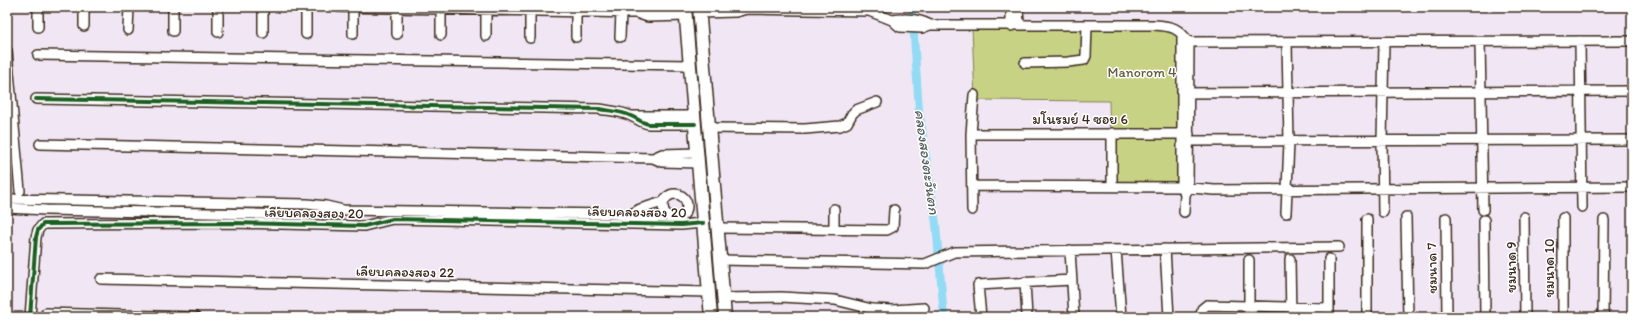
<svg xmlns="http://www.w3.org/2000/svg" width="1639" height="324" viewBox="0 0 1639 324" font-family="Itim,'Playpen Sans Thai',sans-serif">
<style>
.green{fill:#c7d285;stroke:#817e52}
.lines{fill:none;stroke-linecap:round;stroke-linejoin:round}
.canal{stroke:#93daf5;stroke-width:8}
.minor-casing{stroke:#3b2a1e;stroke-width:12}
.secondary-casing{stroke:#3b2a1e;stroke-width:15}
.minor{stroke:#fff;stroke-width:9}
.secondary{stroke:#fff;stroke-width:12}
.cycleway-casing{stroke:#fff;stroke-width:6}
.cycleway{stroke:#1b5e20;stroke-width:4}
.labels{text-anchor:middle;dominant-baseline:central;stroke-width:3;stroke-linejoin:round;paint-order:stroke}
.park-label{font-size:14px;fill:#655c3d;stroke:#fff}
.street-label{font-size:14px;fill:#3b2a1e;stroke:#fff}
.water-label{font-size:15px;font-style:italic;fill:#555f5e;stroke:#fff}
</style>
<rect width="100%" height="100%" fill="#f1e7f4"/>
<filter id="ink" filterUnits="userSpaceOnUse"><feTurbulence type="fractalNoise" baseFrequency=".025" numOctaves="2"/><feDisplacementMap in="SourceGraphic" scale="8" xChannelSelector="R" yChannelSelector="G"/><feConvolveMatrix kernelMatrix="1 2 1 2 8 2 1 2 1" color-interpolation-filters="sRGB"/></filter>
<g filter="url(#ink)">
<path class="green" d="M972,28H1167L1185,43V186L1111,184L1109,101L975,100Z"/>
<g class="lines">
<path class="canal" d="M912,7L919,110L936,224L944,317"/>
<g class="minor-casing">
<path id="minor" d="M173,7V31
M263,7V33
M306,7V34
M339,7L636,13L648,17L686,16
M1011,7V26
M1018,7L1019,25
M441,9V35
M636,13L648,9L685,7
M700,13L736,12L747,9L869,11L892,20L900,27L922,28L930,25H1154C1173,26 1178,28 1189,42L1188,188L1185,195
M892,20C905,18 918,18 930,25
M84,26V7
M38,27V7
M128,30L129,7
M218,32V7
M353,34V7
M397,34V8
M486,36V10
M576,37V12
M620,37L621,13
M530,38V11
M1182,38V187L1185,195L1184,212
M1580,41L1582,207
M1183,42L1632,41
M1480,42L1483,210
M7,51L20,191
M38,55L690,65
M1025,63L1068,62L1084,60L1086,56L1087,25
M1182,93L1632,91
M36,99L599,109C610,111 621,111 631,116C638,119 642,123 649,124H695
M631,116H694
M709,128L805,129L840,126L847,123L852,114L856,110L877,102
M971,134H1189
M1182,141L1632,140
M40,144L653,158L662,162L699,163
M653,158L662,154L698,153
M972,186L1182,187L1214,190L1632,187
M1112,186V133
M663 206a12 12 0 1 1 24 0a12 12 0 1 1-24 0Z
M7,199L307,204L326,206L343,210L611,214L630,215L644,219H652L667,215
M7,208L46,210L307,215L327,214L342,210
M972,210L971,134L974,95
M1383,212L1382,141L1384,42
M1286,213L1289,142L1287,43
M630,215L640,209L663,202
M1406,217L1408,317
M1524,217L1525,317
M1446,218L1447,317
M1563,218V317
M1484,220L1485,317
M718,228L887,230L893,227L894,210
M834,229V209
M1165,249L1169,317
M1070,250L1074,317
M1116,250L1121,317
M1290,259L1291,317
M1329,259V317
M720,260L925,264L954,252L1339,247
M1249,260V317
M101,279L709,292
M1025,282L1027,317
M724,298L781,297L835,300L872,309L893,310L924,308
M46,313L195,317
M30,317L36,237L38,230L43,224L233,223L364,226L393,219L681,225L703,223
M981,317L978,285L1072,280
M1201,317L1202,309L1207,305L1329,308
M1367,317V219
M1603,317L1604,220"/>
</g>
<g class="secondary-casing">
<path id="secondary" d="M685,7L711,317
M699,7L725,317"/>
</g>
<use href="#minor" class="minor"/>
<use href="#secondary" class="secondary"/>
<g class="cycleway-casing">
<path id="cycleway" d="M36,99L599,109C610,111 621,111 631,116C638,119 642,123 649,124H695
M30,317L36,237L38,230L43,224L233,223L364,226L393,219L681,225L703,223"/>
</g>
<use href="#cycleway" class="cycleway"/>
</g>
</g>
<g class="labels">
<g class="park-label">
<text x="1142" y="72">Manorom 4</text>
</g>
<g class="street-label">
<text x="1080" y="119">มโนรมย์ 4 ซอย 6</text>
<text transform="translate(637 212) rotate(1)">เลียบคลองสอง 20</text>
<text transform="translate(314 213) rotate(1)">เลียบคลองสอง 20</text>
<text transform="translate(1511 267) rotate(-90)">ชมนาด 9</text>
<text transform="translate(1432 268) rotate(-91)">ชมนาด 7</text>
<text transform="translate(1549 268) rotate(-90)">ชมนาด 10</text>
<text transform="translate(405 272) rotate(1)">เลียบคลองสอง 22</text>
</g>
<g class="water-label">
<text transform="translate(927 162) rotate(82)">คลองสองตะวันตก</text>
</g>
</g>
<rect width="1639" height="324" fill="none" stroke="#fff" stroke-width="24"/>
<rect x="12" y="12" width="1615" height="300" fill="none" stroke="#3b2a1e" stroke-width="1.5" filter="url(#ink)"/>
</svg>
